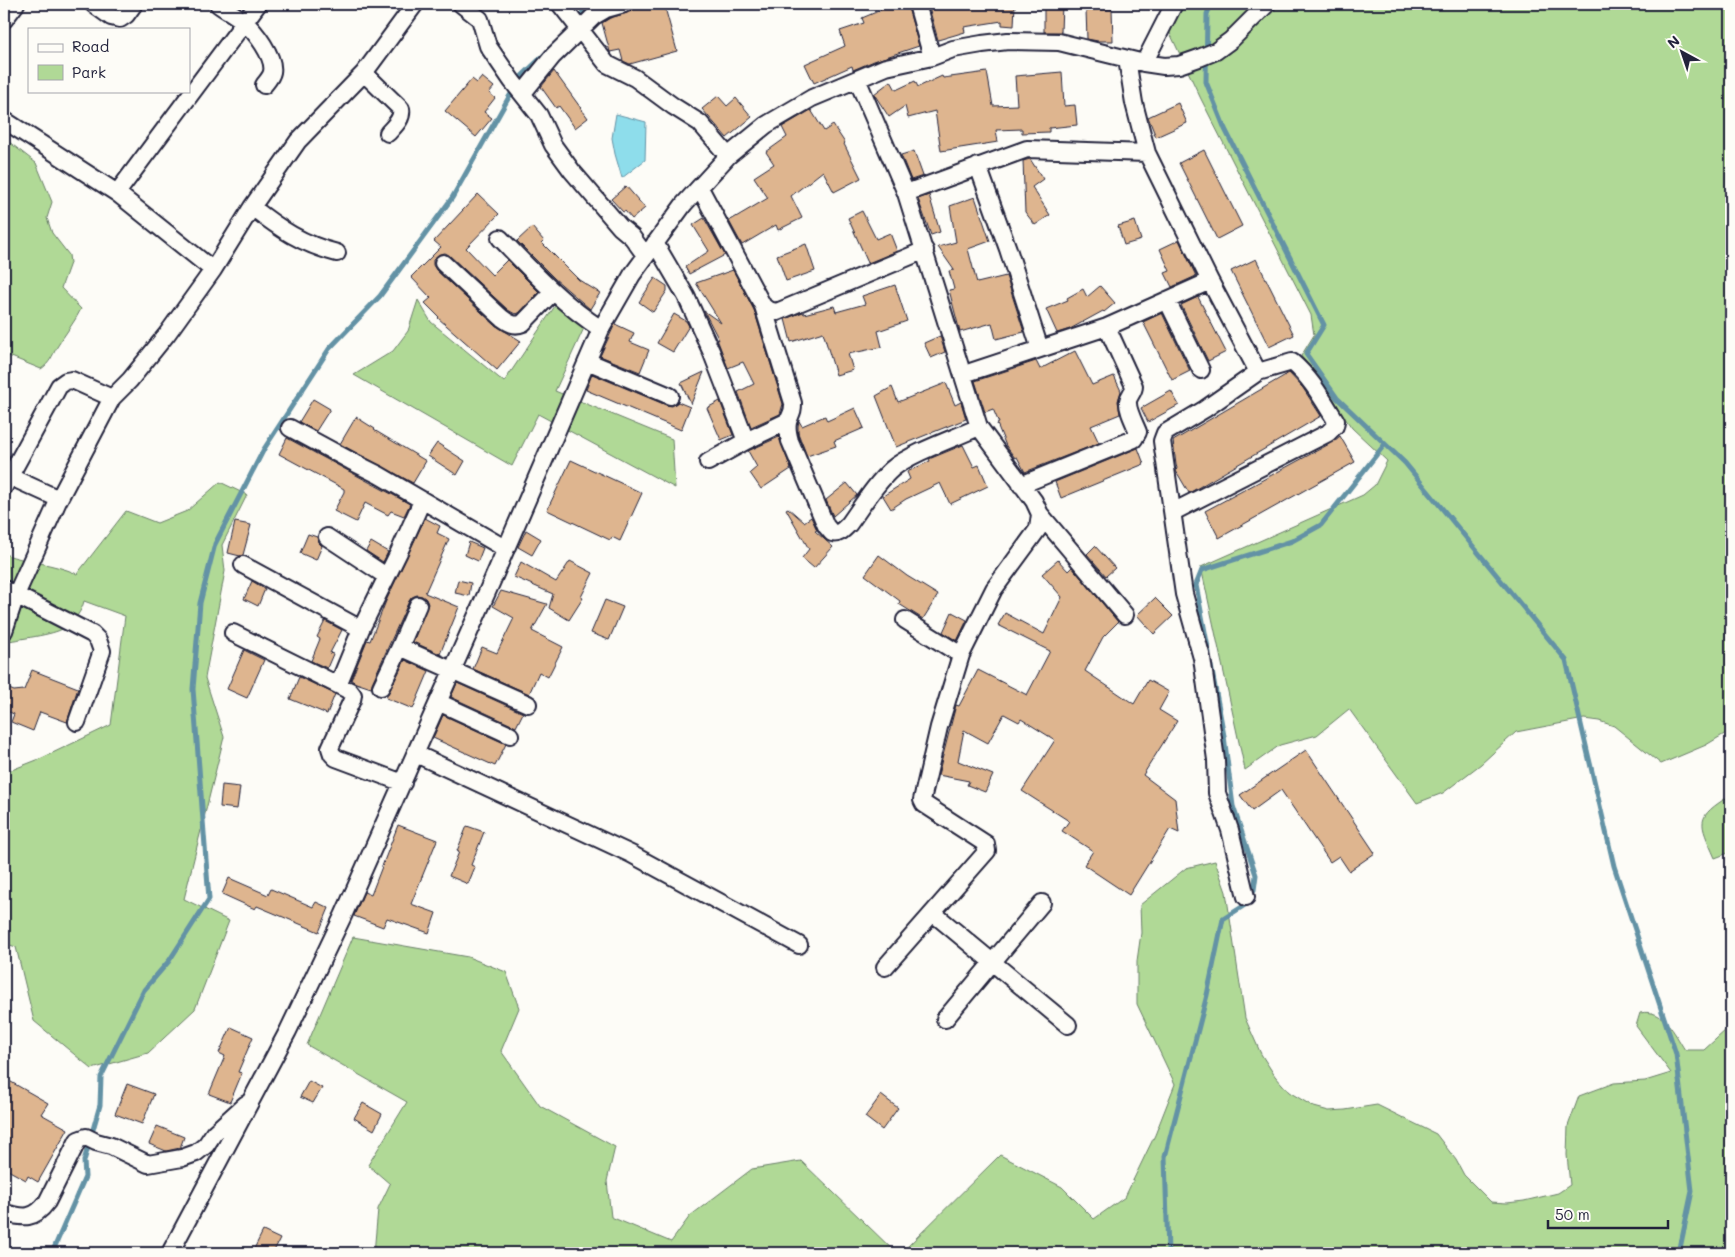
<svg xmlns="http://www.w3.org/2000/svg" width="1735" height="1257" viewBox="0 0 1735 1257" font-family="Mali,sans-serif">
<style>
.green{fill:#b0d996;stroke:#697e68}
.water{fill:#8eddeb;stroke:#6392a5}
.lines{fill:none;stroke-linecap:round;stroke-linejoin:round}
.stream{stroke:#6392a5;stroke-width:5}
.building{fill:#deb58f;stroke:#22223b}
.minor-casing{stroke:#22223b;stroke-width:20}
.minor{stroke:#fdfcf7;stroke-width:16}
</style>
<rect width="100%" height="100%" fill="#fdfcf7"/>
<filter id="ink" filterUnits="userSpaceOnUse"><feTurbulence type="fractalNoise" baseFrequency=".02" numOctaves="2"/><feDisplacementMap in="SourceGraphic" scale="10" xChannelSelector="R" yChannelSelector="G"/><feConvolveMatrix kernelMatrix="1 2 1 2 8 2 1 2 1" color-interpolation-filters="sRGB"/></filter>
<g filter="url(#ink)">
<path class="green" d="M1181,4H1731V730L1706,745L1661,764L1614,726L1599,721L1584,719L1516,732L1481,764L1443,793L1417,803L1349,709L1317,735L1280,745L1245,770L1201,567L1363,495L1375,485L1387,461L1352,428L1301,356L1314,335L1311,315L1201,99L1169,31Z
M4,138L36,163L52,202L47,218L52,233L69,255L70,263L61,288L81,309C74,323 65,334 57,347C52,356 50,363 41,369L4,354Z
M418,300L431,322L504,382L555,306L584,328L555,391L672,439L675,488L538,414L512,466L354,375L393,351L408,331Z
M220,482L247,495L222,545L225,571L205,678L224,737L184,899L229,921L195,1009L148,1053L92,1069L34,1021L16,947L4,943V775L9,771L42,758L111,725L125,616L84,601C82,611 74,622 64,628C54,635 17,639 4,642V554C29,563 53,563 77,574L126,511L157,523L187,511Z
M1731,795V852L1715,858C1699,821 1694,818 1731,795Z
M1215,861L1226,892L1245,1018L1261,1054L1275,1076L1289,1092L1314,1107L1329,1111L1345,1110L1377,1105L1436,1134L1456,1160L1464,1175L1491,1202L1507,1203L1524,1201L1558,1193L1570,1185L1567,1155L1568,1126L1579,1096L1614,1083L1645,1081L1671,1073L1636,1026L1640,1013C1664,1008 1674,1033 1685,1050H1704L1727,1029L1731,1019V1253H901L1000,1155L1062,1187L1094,1219L1125,1197L1155,1135L1175,1084L1137,1004V961L1141,933L1140,905L1186,868Z
M353,937L468,957L506,972L519,1008L501,1051L540,1106L615,1147L607,1181L611,1217L671,1242L690,1216L752,1169L801,1161L896,1253H374L378,1209L390,1184L368,1165L407,1102L307,1045Z"/>
<path class="water" d="M616,114L646,122L645,160L622,178L615,154L612,138Z"/>
<g class="lines">
<path class="stream" d="M1211,4L1207,14L1206,82L1225,129L1324,325L1306,354L1337,398L1405,463L1566,660L1614,866L1676,1054L1692,1191L1679,1253
M576,22L583,15L582,4
M1209,653L1196,585L1202,570L1292,541L1321,525L1385,444
M52,1253L85,1177L84,1161L100,1105L101,1077L144,990L169,961L209,899L193,689L200,603L215,544L264,449L329,349L380,296L452,198L509,97L522,76L546,53
M1168,1253L1165,1157L1207,995L1223,919L1245,905L1254,890L1256,875L1233,806L1224,736L1211,666"/>
</g>
<path class="building" d="M644,4H664L677,51L630,64L623,61L620,50L610,52L602,23L610,18L627,13L634,7Z
M879,4H907L919,46L874,61L853,70L852,66L814,83L805,64L845,46L840,31L864,23L862,18L881,10Z
M949,4H1015L1014,26L1002,25V21L964,27L965,32L938,40L929,8Z
M1044,4H1062L1061,32H1044Z
M1112,9L1113,41H1098L1087,39L1086,10Z
M554,71L588,118L575,128L559,106L556,108L541,87Z
M987,72L993,106L1017,105L1015,76L1062,72L1064,106L1075,105L1077,125L1049,128V132L1022,133V129L996,130L998,142L941,151L935,111L908,118L905,106L889,117L874,94L891,81L896,90L915,81L918,87L942,76L943,78Z
M482,77L494,87L489,93L495,98L484,112L492,118L476,137L445,111L472,79L477,83Z
M718,96L727,106L736,98L752,117L727,138L702,109Z
M1178,103L1187,123L1156,137L1148,117Z
M811,110L824,131L833,125L845,143L844,144L861,178L834,192L823,171L791,196L802,218L778,230L776,225L742,245L729,221L768,198L754,177L774,164L766,152L787,137L782,127Z
M1204,150L1242,226L1217,239L1179,163Z
M914,151L923,176L911,180L901,155Z
M1030,159L1043,179L1032,187L1050,215L1035,225L1025,212L1023,161Z
M626,186L645,208L632,219L625,211L623,212L611,199Z
M478,194L499,214L466,248L492,275L507,260L539,292L519,313L515,314L508,310L449,255L445,253L440,254L433,260V265L436,270L495,325L521,341L497,370L438,318L439,317L425,303L431,298L411,277L441,247L434,241Z
M929,195L940,232L931,235L918,199Z
M975,197L990,241L968,249L977,283L1006,276L1024,332L996,339L992,323L960,332L949,290L954,289L949,271L954,270L938,247L956,242L950,206Z
M862,211L876,239L890,233L897,251L868,263L848,218Z
M704,218L725,255L689,274L685,267L709,251L693,225Z
M1135,221L1141,240L1124,245L1118,226Z
M532,227L544,241L542,243L579,280L600,293L590,309L555,279L517,241Z
M1179,240L1196,276L1172,287L1165,273L1170,271L1160,249Z
M806,244L815,271L786,281L777,255Z
M1256,259L1294,335L1269,347L1231,271Z
M733,270L754,310L783,404L780,414L751,427L738,392L754,384L743,362L728,368L717,339L719,340L704,311L721,323L696,283Z
M655,278L667,286V291L653,312L639,302Z
M895,285L907,321L878,331L882,347L848,354L853,370L836,375L823,332L791,342L785,319L803,312L804,314L834,306L836,312L865,304L862,296Z
M1100,286L1115,303L1104,312L1103,311L1070,329L1057,333L1046,309L1068,300L1067,298L1083,289L1087,297Z
M1198,297L1226,352L1208,361L1181,305Z
M1162,313L1190,371L1172,380L1143,322Z
M674,314L686,321L689,326L673,352L657,343Z
M615,324L634,333L630,342L649,350L640,372L600,356Z
M940,336L945,352L931,358L924,343Z
M1075,351L1092,385L1114,376L1121,391L1118,401L1120,414L1091,426L1099,443L1025,472L1017,457L1015,458L1006,446L997,424L999,423L993,409L985,412L975,381L1036,361L1040,369Z
M704,372L691,404L681,383Z
M1289,373L1303,388L1321,416L1189,493L1176,471L1177,468L1176,465L1173,441Z
M592,374L666,405L672,406L678,402L690,407L681,430L586,390Z
M946,383L955,405L961,402L966,419L896,447L876,396L892,387L898,402Z
M1171,391L1179,405L1148,422L1141,408Z
M313,399L330,409L316,431L299,422Z
M720,401L733,435L721,440L707,408Z
M855,408L864,428L834,441L836,446L807,456L798,433V426L799,421L802,426L825,416L827,421Z
M356,417L375,429L374,430L426,461L413,483L340,444Z
M1340,436L1355,462L1219,538L1205,511L1333,442Z
M779,437L791,469L761,489L750,473L757,467L748,451Z
M287,438L410,504L404,516L391,511L388,515L365,503L356,522L334,511L344,492V489L279,454Z
M437,443L465,461L457,475L428,456Z
M963,445L974,467L979,465L988,486L950,504L940,483L906,499L891,509L883,496L910,479L907,472L930,461L929,459Z
M1138,448L1144,464L1061,498L1055,482Z
M571,460L642,493L620,541L612,537L610,540L547,510Z
M847,483L857,495L833,516L826,500Z
M788,508L804,522L811,517L817,530L815,531L833,547L814,568L802,558L809,549L786,509Z
M425,518L440,526L437,533L449,539L425,593L459,607L440,654L413,642L428,604L426,599L422,596L417,595L412,597L409,601L372,683L371,688L356,683L351,680L367,640L370,641L386,601Z
M235,522L251,525L243,555L240,556L228,553Z
M526,530L541,539L532,555L518,547Z
M308,534L317,537L318,542L322,546L316,560L300,553Z
M371,542L388,552L383,562L366,551Z
M469,542L483,548L478,561L465,555Z
M1095,546L1115,568L1106,576L1087,554Z
M879,555L907,576L938,595L923,619L899,604L900,601L865,575Z
M1058,560L1068,571L1072,567L1118,622L1103,637L1085,671L1134,704L1148,680L1169,692L1159,710L1177,721L1143,775L1175,799L1179,833L1170,829L1129,895L1084,865L1093,851L1062,831L1069,821L1022,791L1055,740L1021,719L1019,722L1004,714L988,743L964,730L958,761L993,775L985,792L967,785L969,781L938,775L956,705L959,706L978,670L1027,695L1050,651L998,625L1005,613L1044,634L1062,597L1042,574Z
M570,561L593,573L581,597L583,598L569,620L549,608L553,594L514,577L521,562L556,582Z
M458,580L471,583L469,596L455,593Z
M252,581L265,589L258,606L244,599Z
M501,591L547,604L532,631L563,647L548,677L539,672L529,694L473,669L482,647L497,653L514,618L493,606Z
M1155,598L1173,616L1154,634L1137,615Z
M605,600L623,607L609,640L591,633Z
M952,612L967,620L957,641L943,632Z
M325,621L342,630L330,653L333,654L327,668L311,661L320,639L317,637Z
M244,650L264,660L247,698L227,689Z
M405,660L429,671L413,709L386,698Z
M32,670L78,688L67,722L40,712L33,731L11,722L14,714L4,710V687L14,691L24,690Z
M299,677L335,694L327,714L290,699Z
M457,683L523,713L516,727L451,697Z
M443,715L506,744L495,766L433,738Z
M1306,750L1375,853L1349,871L1339,856L1330,862L1281,790L1252,811L1240,795Z
M222,785L240,787L237,809L220,807Z
M398,825L437,840L411,904L436,913L429,933L387,918L383,927L354,916L364,892L371,895Z
M467,826L484,832L471,865L475,867L468,884L449,876L459,852L457,851Z
M229,878L268,895L271,889L313,907L316,902L329,908L319,932L257,906L255,909L222,894Z
M231,1027L253,1037L238,1072L242,1073L230,1102L209,1094L225,1056L219,1053Z
M4,1078L48,1103L41,1114L68,1129L38,1182L28,1176L26,1180L4,1168Z
M309,1081L322,1088L313,1103L300,1097Z
M127,1084L154,1094L142,1124L115,1114Z
M881,1095L898,1108L882,1130L865,1117Z
M363,1103L382,1114L374,1130L354,1118Z
M157,1126L184,1137L180,1148L166,1151L149,1144Z
M263,1231L280,1239L273,1253H252Z"/>
<g class="lines">
<g class="minor-casing">
<path id="minor" d="M93,4L111,17L120,19L126,15L134,4
M218,4C226,10 236,15 244,22C255,31 275,57 272,72C271,77 267,81 264,85
M461,4L480,19L488,46L512,81L539,115L553,145L572,171L620,227L632,237L645,255
M560,4L607,64L635,78L673,106L700,123L728,156
M917,4L932,57
M4,20L16,4
M1127,59L1134,103L1147,153L1210,281L1258,372L1205,409L1165,433L1162,441L1184,594L1202,658L1216,760L1217,793L1230,830L1246,897
M1144,63L1174,4
M364,73L401,109C403,119 394,126 388,133
M857,79L906,193L979,427L1034,501L1040,514L1038,529L994,589L961,655L939,727L922,800L924,804L986,844L987,851L885,967
M523,93L553,56L594,16L606,9L624,4
M4,120L117,193L213,270
M978,166L1008,249L1040,349
M700,188L763,306L768,310L777,312L925,250
M117,193L258,4
M906,193L1027,149L1147,153
M252,207C280,229 302,244 337,253
M500,238C532,271 562,304 601,329
M655,243L686,296L711,351L746,441L788,421
M443,263L502,318C509,323 514,327 523,323L553,292
M1167,300L1201,370
M763,306L793,403C793,411 792,412 789,419C786,426 788,434 790,441L826,526L832,533C839,535 844,529 849,524C862,506 875,484 892,469C911,453 955,438 979,427
M587,361L670,396
M964,374L1107,327L1210,281
M290,428L351,461L379,475L506,549
M708,462L746,441
M4,474L59,499
M1021,485L1134,439L1138,432C1135,424 1127,410 1128,401C1129,395 1134,392 1134,386L1107,327
M4,487L59,386L66,381L72,380L112,398
M1173,512L1328,433L1335,426L1336,421C1323,400 1311,378 1292,362L1258,372
M1040,514L1125,615
M327,537L386,576
M243,565L361,629
M4,589L92,634L98,640L102,651L77,722
M905,620L961,655
M4,631L16,595L59,499L112,398L130,380L167,334L213,270L252,207L298,141L364,73L415,4
M233,633L350,691L353,695L352,700L330,748L332,754L336,758L403,783
M400,647L418,605
M338,685L361,629L399,552L422,501
M381,687L400,647L528,704
M438,702L510,735
M416,754L631,854L799,945
M933,913L1068,1025
M945,1019L1042,903
M4,1213C24,1218 34,1220 47,1202L78,1140L86,1137L96,1142L111,1146L148,1164L182,1158L196,1153L206,1145L214,1133L246,1104
M170,1253L288,1031L343,916L492,581L601,329L632,275L684,204L728,156L766,125L812,98L886,67L932,57L953,49L982,44L1008,41L1059,42L1144,63L1164,66L1179,65L1199,58L1216,51L1231,40L1267,4"/>
</g>
<use href="#minor" class="minor"/>
</g>
</g>
<rect width="1735" height="1257" fill="none" stroke="#fdfcf7" stroke-width="20"/>
<rect x="10" y="10" width="1715" height="1237" fill="none" stroke="#22223b" stroke-width="2" filter="url(#ink)"/>
<rect x="28" y="28" width="162" height="65" fill="#fdfcf7" stroke="#a5a5ac"/>
<rect x="38" y="44" width="25" height="8" fill="#fdfcf7" stroke="#a5a5ac"/>
<text x="72" y="52" font-size="15" fill="#22223b">Road</text>
<rect x="38" y="65" width="25" height="15" fill="#b0d996" stroke="#a5a5ac"/>
<text x="72" y="78" font-size="15" fill="#22223b">Park</text>
<g transform="translate(1682 52) rotate(320)" stroke="#fdfcf7" stroke-width="4" paint-order="stroke">
<path d="M0-4L9 19L0 12L-9 19Z" fill="#22223b"/>
<text y="-8" font-size="14" font-weight="bold" text-anchor="middle" fill="#22223b">N</text>
</g>
<path d="M1548 1220v8h120v-8" fill="none" stroke="#22223b" stroke-width="2.5"/>
<text x="1555" y="1220" font-size="15" fill="#22223b" stroke="#fdfcf7" stroke-width="4" paint-order="stroke">50 m</text>
</svg>
